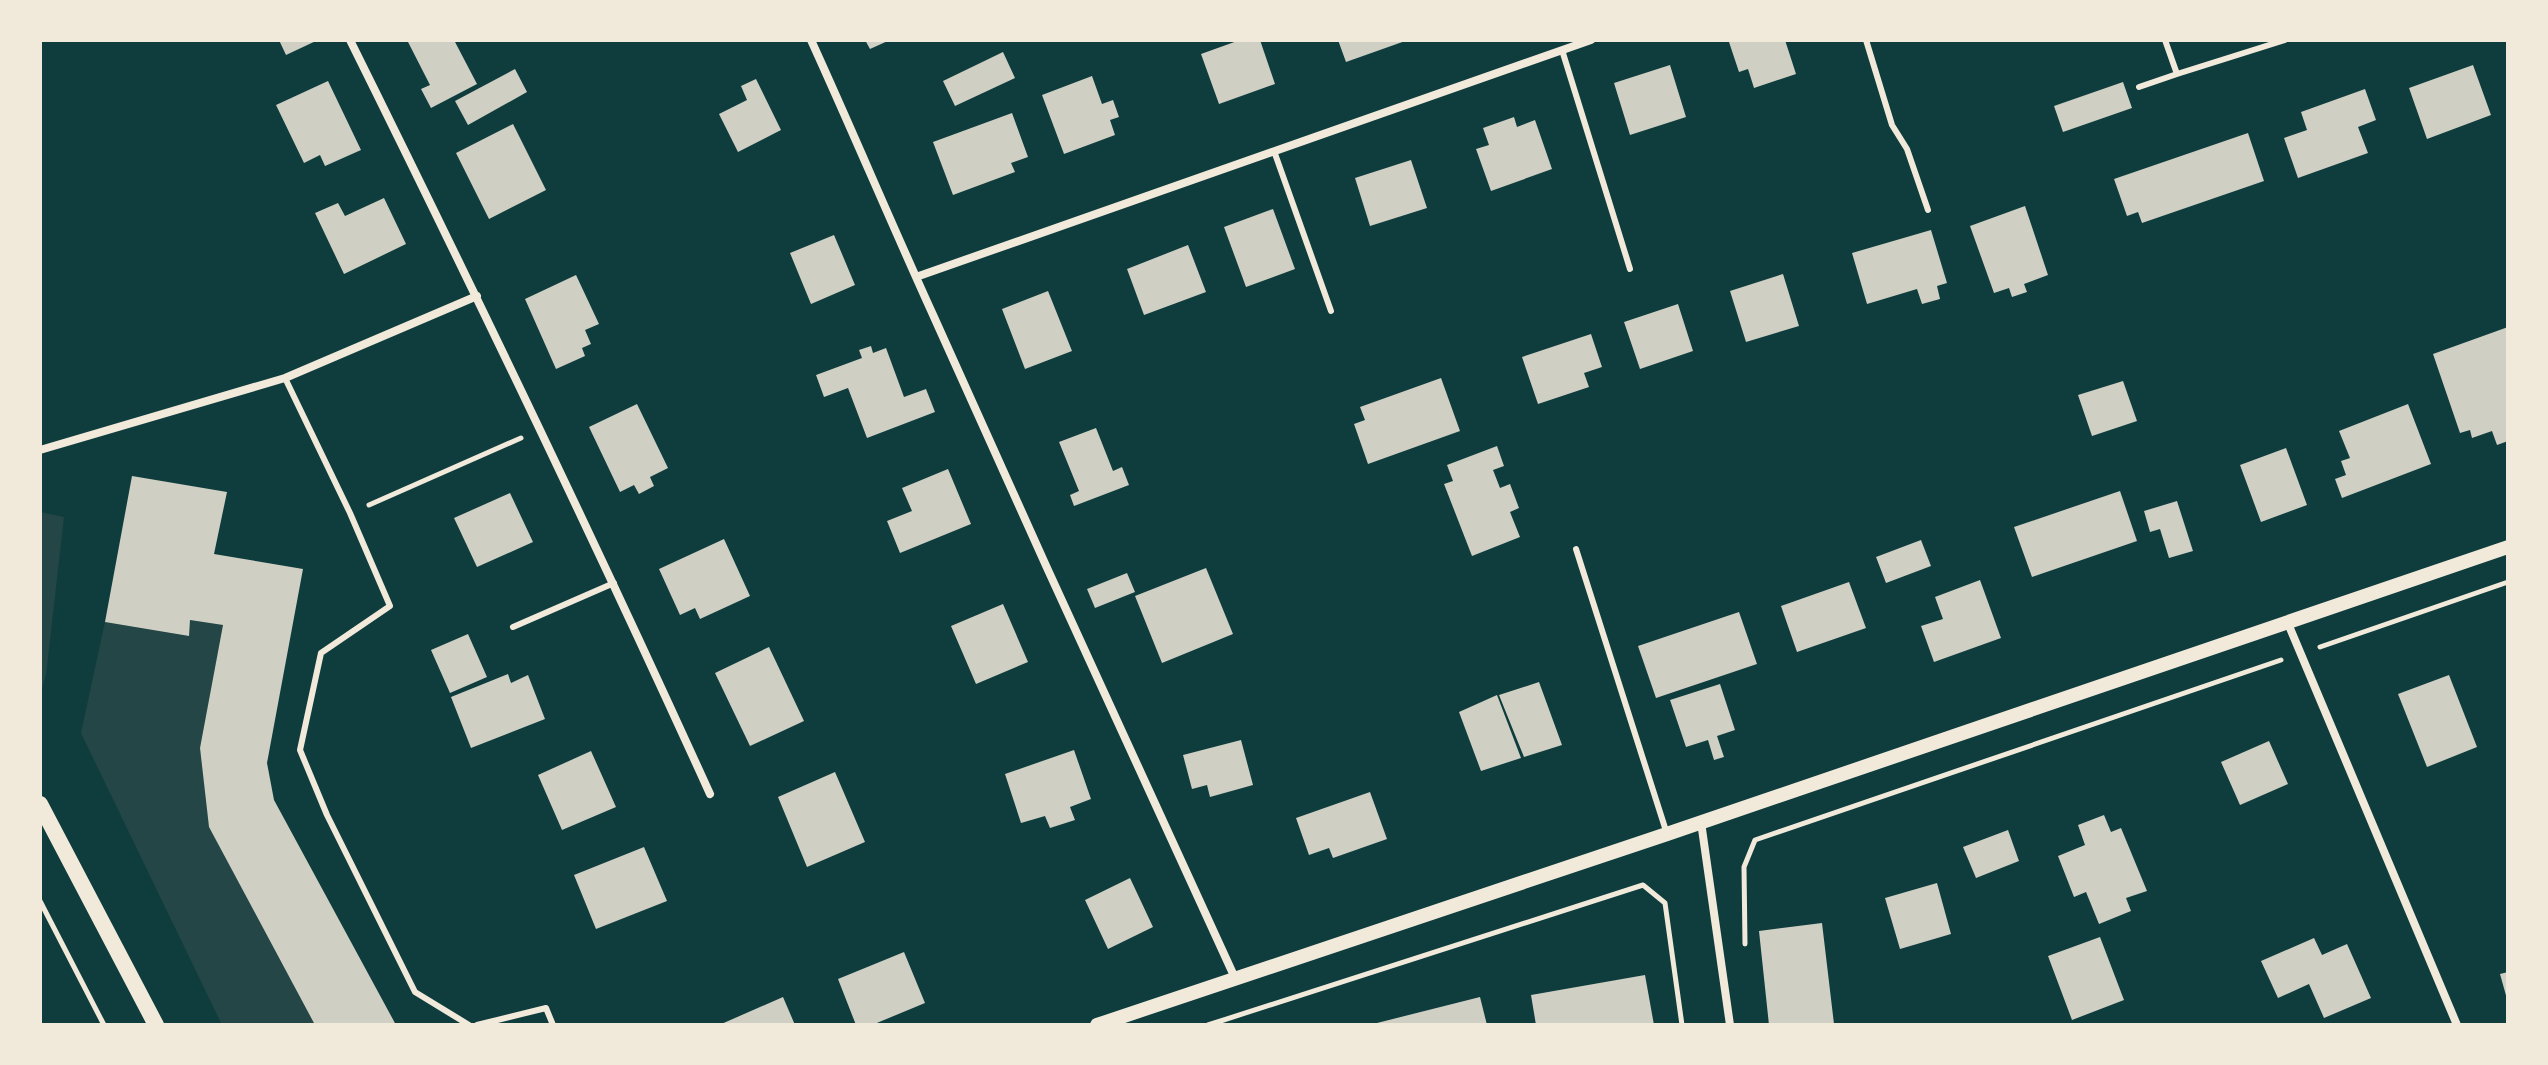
<svg xmlns="http://www.w3.org/2000/svg" width="2548" height="1065" viewBox="0 0 2548 1065" font-family="Roboto,sans-serif">
<style>
.green{fill:#244646}
.building{fill:#cfcfc3}
.lines{fill:none;stroke-linecap:round;stroke-linejoin:round}
.path{stroke:#f1e9da;stroke-width:5}
.service{stroke:#f1e9da;stroke-width:6}
.minor{stroke:#f1e9da;stroke-width:8}
.tertiary{stroke:#f1e9da;stroke-width:14}
.secondary{stroke:#f1e9da;stroke-width:16}
</style>
<rect width="100%" height="100%" fill="#0f3d3e"/>
<path class="green" d="M40,512L64,517L46,675L40,694Z
M190,620L223,625L200,748L209,827L315,1025H222L81,733L105,622L188,636Z"/>
<path class="building" d="M279,40H318L286,55Z
M407,40H454L477,84L431,108L421,89L430,85Z
M865,40H890L870,49Z
M1240,40H1260L1275,84L1219,104L1201,54Z
M1338,40H1408L1346,62Z
M1734,40H1785L1796,74L1754,88L1748,69L1739,72L1729,42Z
M1003,52L1015,78L955,106L943,81Z
M1670,65L1686,117L1630,135L1614,83Z
M2473,65L2491,115L2427,139L2409,88Z
M515,69L527,92L468,125L455,101Z
M1092,76L1102,104L1113,100L1119,117L1110,120L1115,135L1064,154L1042,95Z
M756,79L781,130L738,152L719,114L747,100L741,86Z
M328,81L361,150L325,166L320,155L304,163L276,105Z
M2123,82L2132,108L2063,132L2054,106Z
M2365,89L2376,120L2358,127L2368,153L2298,178L2284,138L2307,130L2301,112Z
M1012,113L1028,157L1011,163L1015,172L953,195L933,142Z
M1514,117L1517,127L1535,120L1552,169L1491,191L1476,149L1489,145L1483,128Z
M513,124L546,190L489,219L456,153Z
M2248,133L2264,181L2142,223L2138,212L2127,216L2114,179Z
M1411,160L1427,208L1370,226L1355,178Z
M384,198L406,244L344,274L315,213L338,203L345,216Z
M2025,206L2048,275L2024,284L2027,292L2012,297L2009,288L1994,293L1970,226Z
M1273,209L1295,269L1246,287L1224,227Z
M1931,230L1947,283L1937,286L1940,299L1922,304L1917,289L1867,304L1852,253Z
M834,235L855,285L811,304L790,253Z
M1188,245L1206,292L1144,315L1127,269Z
M1783,274L1799,326L1746,342L1730,291Z
M576,275L599,324L585,330L591,344L582,348L585,356L556,369L525,299Z
M1048,291L1072,351L1025,369L1002,309Z
M1678,304L1693,351L1640,369L1624,322Z
M2508,327V441L2497,445L2492,431L2472,438L2470,430L2460,433L2433,354Z
M1591,334L1602,367L1584,373L1589,387L1538,404L1522,357Z
M871,346L873,353L886,348L904,397L926,389L935,412L867,438L848,388L824,397L816,375L862,358L859,350Z
M1441,378L1460,431L1368,464L1354,424L1365,420L1360,407Z
M2123,381L2137,421L2092,436L2078,395Z
M637,404L668,468L650,477L654,486L639,494L634,485L620,492L589,427Z
M2408,404L2431,464L2342,498L2335,479L2346,475L2341,461L2350,458L2339,431Z
M1096,428L1113,471L1122,467L1129,485L1074,506L1070,495L1079,491L1059,442Z
M1497,446L1504,466L1493,470L1500,488L1510,484L1519,508L1510,512L1520,537L1472,556L1444,484L1453,481L1447,465Z
M2286,448L2307,505L2261,522L2240,465Z
M948,469L971,524L900,553L887,521L912,511L902,488Z
M132,476L227,492L214,554L303,569L267,763L274,800L396,1025H315L209,827L200,748L223,625L190,620L189,636L105,622Z
M2120,491L2137,541L2032,577L2014,527Z
M510,493L533,542L477,567L454,518Z
M2177,501L2193,551L2169,558L2160,529L2150,532L2144,511Z
M724,539L750,596L700,619L695,608L680,615L659,569Z
M1921,540L1931,566L1886,583L1876,557Z
M1206,568L1233,634L1162,663L1135,596Z
M1127,573L1135,592L1095,608L1087,589Z
M1980,580L2001,638L1934,662L1921,626L1943,619L1935,597Z
M1849,582L1866,628L1797,652L1781,606Z
M1003,604L1028,662L976,684L951,626Z
M1739,612L1757,664L1656,698L1638,646Z
M468,634L487,677L450,693L431,650Z
M769,647L804,721L750,746L715,673Z
M508,674L511,683L528,675L545,719L471,748L451,697Z
M2449,675L2477,747L2427,767L2398,694Z
M1539,682L1562,745L1524,757L1499,695Z
M1720,684L1735,730L1717,736L1724,757L1714,760L1708,740L1686,747L1670,700Z
M1497,695L1521,758L1481,771L1459,712Z
M1241,740L1253,785L1210,797L1207,785L1192,789L1183,755Z
M2269,741L2288,784L2240,805L2221,762Z
M1074,750L1091,799L1070,807L1075,820L1050,828L1045,816L1021,823L1005,774Z
M591,751L616,807L562,830L538,775Z
M835,772L865,842L807,867L778,797Z
M1370,792L1387,839L1333,858L1329,848L1309,855L1296,818Z
M2104,815L2111,832L2121,828L2147,891L2126,898L2131,911L2099,924L2086,892L2074,897L2058,856L2085,845L2078,825Z
M2008,830L2019,861L1976,878L1963,847Z
M644,847L667,901L596,929L574,875Z
M1130,878L1153,927L1108,949L1085,900Z
M1937,883L1951,934L1900,949L1885,898Z
M1822,923L1834,1024L1769,1025L1759,931Z
M2100,937L2124,1000L2072,1020L2048,956Z
M2314,938L2322,955L2347,944L2371,998L2324,1018L2309,984L2278,998L2261,961Z
M904,952L925,1003L872,1025H856L838,979Z
M2508,972V999H2507L2500,974Z
M1645,975L1654,1025H1536L1531,995Z
M783,997L795,1025H719Z
M1480,997L1487,1025H1373V1024Z"/>
<g class="lines">
<path class="path" d="M369,505L521,438
M2320,647L2508,582
M40,901L104,1025
M1745,944L1744,867L1755,840L2281,660
M1208,1025L1643,885L1665,903L1682,1025"/>
<path class="service" d="M1866,40L1892,125L1907,149L1928,210
M2165,40L2177,74L2285,40
M1562,50L1630,269
M2139,87L2177,74
M1274,151L1331,311
M285,378L350,513L390,606L321,653L300,750L327,815L415,992L469,1025
M1576,549L1667,834
M513,627L614,583
M477,1025L546,1008L553,1025"/>
<path class="minor" d="M350,40C474,290 595,541 710,794
M811,40C853,132 892,225 934,317C1033,538 1133,758 1235,978
M916,277L1591,40
M40,450L285,378L477,296
M2287,621L2457,1025
M1701,822L1730,1025"/>
<path class="tertiary" d="M1097,1025L1667,834L2508,547"/>
<path class="secondary" d="M40,804L156,1025"/>
</g>
<rect width="2548" height="1065" fill="none" stroke="#f1e9da" stroke-width="84"/>
</svg>
